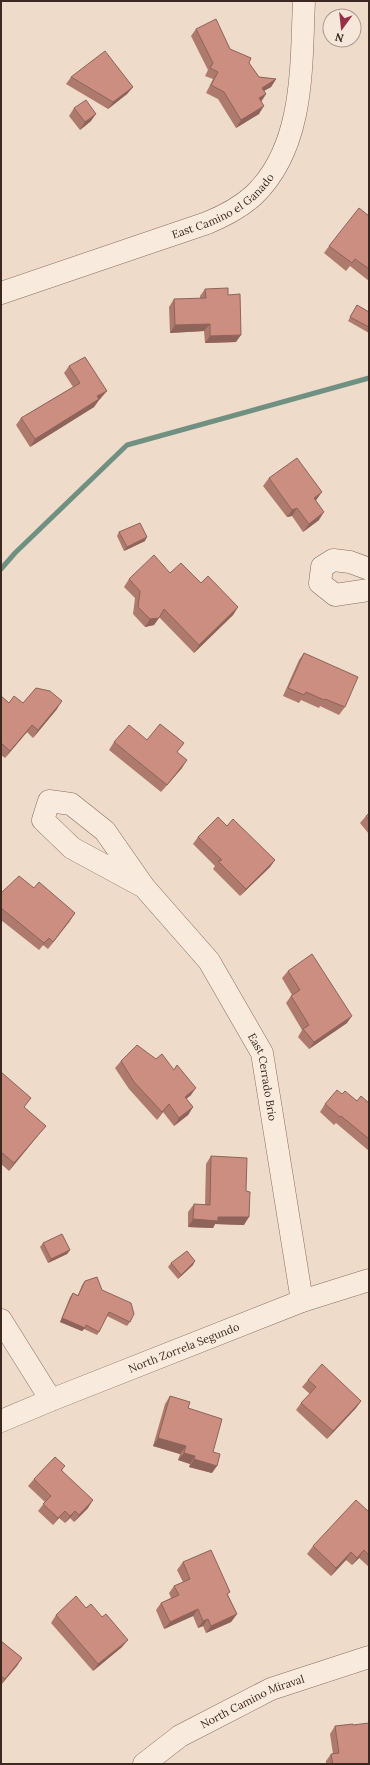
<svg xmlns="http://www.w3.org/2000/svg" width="370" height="1765" viewBox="0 0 370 1765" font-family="Lora,serif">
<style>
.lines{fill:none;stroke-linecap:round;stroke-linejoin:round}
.stream{stroke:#709181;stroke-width:5}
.minor-casing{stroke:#8a6b5e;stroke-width:23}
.minor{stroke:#f8eadd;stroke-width:22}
.wall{fill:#af7a6e}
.shaded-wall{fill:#8e635a}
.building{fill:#cb8e80;stroke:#8e635a}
.labels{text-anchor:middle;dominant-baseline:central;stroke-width:3;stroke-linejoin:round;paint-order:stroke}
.street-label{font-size:11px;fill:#3b2821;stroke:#f5e7d9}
</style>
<rect width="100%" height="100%" fill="#eedbc9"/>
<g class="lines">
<path class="stream" d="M1,569L15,553L127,445L369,378"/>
<g class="minor-casing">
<g id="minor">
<path id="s1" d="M1,293L207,223C224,216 240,208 254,195C305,146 301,66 304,1"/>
<path d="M369,569L350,562L333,560L322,567L320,583L335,595L369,590"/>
<path id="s2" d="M144,887L105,831L71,804L49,801L43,820L72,848L144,887L209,961L262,1053L302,1301"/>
<path d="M1,1320L51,1400"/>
<path id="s3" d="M1,1421L51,1400L302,1301L369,1280"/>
<path id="s4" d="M144,1764L180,1736L271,1689L369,1657"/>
</g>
</g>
<use href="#minor" class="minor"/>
</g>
<path class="wall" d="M196,29L230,49L249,63L259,77L276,79L271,87L264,91L266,94L261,101L259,114L236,128L218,99L206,93L213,79L205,76L208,70L191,36Z
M71,77L133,87L127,94L108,109L66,84Z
M74,108L91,121L80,130L69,116Z
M369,216V281L350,266L346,271L324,253L329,246Z
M205,289L228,295L236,342L205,343L204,331L170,333L169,307L174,299H200V296Z
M357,305L369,312V333L348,321Z
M69,366L101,398L99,400L94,407L30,447L16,425L21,418L73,387L64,373Z
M269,478L317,499L316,500L319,520L303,532L292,516L287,517L263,486Z
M119,532L145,541L124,551L117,536Z
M170,573L201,583L238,607L233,615L194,653L159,617L154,625L145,627L133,614L135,598L124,587L129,579Z
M304,653L345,707L339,715L320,706L319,708L301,700L299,703L283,696L299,660Z
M1,696L9,703H23L57,709L33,738L27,732L5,758L1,755Z
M147,740L177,753L182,768L161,792L109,750L114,742Z
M369,813V834L360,823L366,816Z
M227,826L275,860L270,867L240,896L213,869L215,866L193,844L198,837Z
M34,888L75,913L48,949L43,945L39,950L1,920V893Z
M288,971L347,1023L309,1049L298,1037L302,1030L286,1003L291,996L292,995L282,978Z
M156,1059L191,1095L186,1099L193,1107L188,1115L174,1126L163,1112L157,1120L129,1089L115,1068L121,1061Z
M1,1072L24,1108L46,1126L40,1133L9,1171L1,1164Z
M342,1094L357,1101L369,1103V1151L336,1123L334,1125L320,1112L325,1104Z
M211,1156L244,1225L215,1224L213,1228L188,1227V1212L194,1204L205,1205L206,1164Z
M43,1243L70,1250L67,1254L48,1263L40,1247Z
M171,1263L193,1265L178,1279L168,1267Z
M85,1281L102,1290L130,1322L127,1326L107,1316L99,1332L97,1335L84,1329L82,1331L60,1322L70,1297L73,1293L78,1295L82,1285Z
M308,1380L361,1401L356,1408L327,1439L296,1410L301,1403L310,1394L302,1387Z
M170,1396L188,1408L213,1452L212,1473L189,1467L190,1464L178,1460L180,1454L153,1446L165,1404Z
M65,1466L62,1470L88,1508L74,1522L70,1518L65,1523L59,1518L53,1525L38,1511L45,1502L28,1486L34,1479Z
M369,1512V1567L359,1558L352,1565L346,1560L331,1576L307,1554L313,1546Z
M183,1562L228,1595L237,1614L231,1622L206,1633L203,1626L198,1628L193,1616L164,1629L156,1610L161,1603L171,1598L169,1593L174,1586L183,1582L177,1570Z
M56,1615L122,1647L93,1671L51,1623Z
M1,1641L22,1658L1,1685Z
M353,1725L369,1764H326V1761L331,1754H333L330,1734L335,1726Z"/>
<path class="shaded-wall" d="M276,79L271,87L256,95L262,88Z
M133,87L127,94L108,109L113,102Z
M266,94L261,102L259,98Z
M264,106L259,114L236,128L241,120Z
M96,114L91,121L80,130L85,122Z
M210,324L204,331L170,333L175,325Z
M241,335L236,342L205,343L210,336Z
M107,391L101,398L99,400L94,407L30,447L35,439L97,396Z
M322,492L317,499L309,506L314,498Z
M297,508L292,516L287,517L292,510Z
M324,512L319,520L303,532L309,524Z
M147,537L145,541L124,551L127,547Z
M238,607L233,615L194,653L199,645Z
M159,618L154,625L145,627L150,619Z
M62,701L57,709L33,738L38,730Z
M32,725L27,732L5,758L10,751Z
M187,760L182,768L161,792L167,785Z
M275,860L270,867L240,896L246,889Z
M75,913L70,921L48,949L53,942Z
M49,938L43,945L39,950L44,943Z
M352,1016L347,1023L309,1049L314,1042Z
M196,1088L191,1095L179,1105L185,1097Z
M169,1104L157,1120L162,1112Z
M193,1107L188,1115L174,1126L179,1118Z
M46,1126L40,1133L9,1171L14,1163Z
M218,1217H249L244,1225L215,1224L213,1228L188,1227L193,1219Z
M70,1250L67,1254L48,1263L51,1259Z
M195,1261L193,1265L178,1279L181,1275Z
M62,1318L85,1328L82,1331L60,1322Z
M361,1401L356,1408L327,1439L333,1431Z
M158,1438L186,1446L180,1454L153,1446Z
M184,1453L195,1456L190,1464L178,1460Z
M194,1459L217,1466L212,1473L189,1467Z
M93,1500L88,1508L74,1522L79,1515Z
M65,1511L53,1525L58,1518Z
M75,1511L70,1518L65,1523L70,1516Z
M364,1550L359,1558L352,1565L357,1558Z
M351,1552L346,1560L331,1576L336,1568Z
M198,1609L193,1616L164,1629L170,1622Z
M237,1614L231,1622L206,1633L211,1626Z
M208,1619L203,1626L198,1628L203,1621Z
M128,1640L122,1647L93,1671L98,1664Z
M22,1658L17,1666L1,1685L5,1679Z"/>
<path class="building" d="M216,19L230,49L251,58L249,63L259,77L276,79L262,88L266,94L259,98L264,106L241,120L224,92L211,85L218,72L210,68L213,63L196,29Z
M105,51L133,87L113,102L71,77Z
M86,100L96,114L85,122L74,108Z
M359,208L369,216V269L355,259L352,263L329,246Z
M228,288V295L240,294L241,335L210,336V324L175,325L174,299L206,298L205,289Z
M357,305L369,312V327L350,317Z
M85,357L107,391L97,396L99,399L35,439L21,418L80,383L69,366Z
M297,458L322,492L314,498L324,512L309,524L297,508L292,510L269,478Z
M140,523L147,537L127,547L119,532Z
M154,555L170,573L181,563L201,583L208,576L238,607L199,645L164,609L159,618L150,619L138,607L140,591L129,579Z
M304,653L358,677L345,707L325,699L324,700L306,692L304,695L288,688Z
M36,688L50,691L62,701L38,730L32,725L10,751L1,743V696L9,703L14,696L23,703Z
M160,724L184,743L177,752L187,760L167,785L114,742L129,725L147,740Z
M369,813V820L366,816Z
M218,817L227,826L233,819L275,860L246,889L218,861L222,860L198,837Z
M19,876L34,888L39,882L75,913L53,942L49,938L44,943L1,908V893Z
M312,954L352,1016L314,1042L303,1029L309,1025L291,996L300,990L288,971Z
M137,1045L156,1059L162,1054L174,1070L177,1065L196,1088L185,1097L193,1107L179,1118L169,1104L162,1112L134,1082L121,1061Z
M1,1072L31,1098L24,1107L46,1126L14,1163L1,1152Z
M337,1090L342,1094L345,1091L357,1101L361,1096L369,1103V1139L341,1116L340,1117L325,1104Z
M211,1156L247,1158L246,1191L250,1192L249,1217H218V1221L193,1219L194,1204L210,1205Z
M62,1234L70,1250L51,1259L43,1243Z
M187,1251L195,1261L181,1275L171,1263Z
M97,1277L102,1290L131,1303L134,1314L130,1322L109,1312L99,1332L86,1325L85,1328L62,1318L73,1293L78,1296L85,1281Z
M322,1364L361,1401L333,1431L301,1403L316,1387L308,1380Z
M170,1396L190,1402L188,1408L222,1419L213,1452L220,1454L217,1466L194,1459L195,1456L184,1453L186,1446L158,1438Z
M55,1457L65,1466L61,1470L93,1500L79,1515L75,1511L70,1516L65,1511L58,1518L43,1504L51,1496L34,1479Z
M356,1500L369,1512V1555L364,1550L357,1558L351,1552L336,1568L313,1546Z
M211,1550L230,1592L227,1594L237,1614L211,1626L208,1619L203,1621L198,1609L170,1622L161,1603L179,1595L174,1586L190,1579L183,1562Z
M76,1596L86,1608L91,1604L102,1617L106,1614L128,1640L98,1664L56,1615Z
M1,1641L22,1658L5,1679L1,1676Z
M369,1723V1764H333L331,1754L339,1753L335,1726L353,1724V1725Z"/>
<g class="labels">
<g class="street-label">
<text stroke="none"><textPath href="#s1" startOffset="240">East Camino el Ganado</textPath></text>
<text stroke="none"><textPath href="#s2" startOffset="504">East Cerrado Brio</textPath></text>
<text stroke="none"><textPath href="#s3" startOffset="197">North Zorrela Segundo</textPath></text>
<text stroke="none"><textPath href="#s4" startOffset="126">North Camino Miraval</textPath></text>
</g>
</g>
<rect width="370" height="1765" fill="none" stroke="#3b2821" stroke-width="4"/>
<g transform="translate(342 28) rotate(195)"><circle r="19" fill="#f5e7d9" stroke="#ab9b8f"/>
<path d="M0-3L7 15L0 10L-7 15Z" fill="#982f48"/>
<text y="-6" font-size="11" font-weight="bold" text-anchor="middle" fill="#3b2821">N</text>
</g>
</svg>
